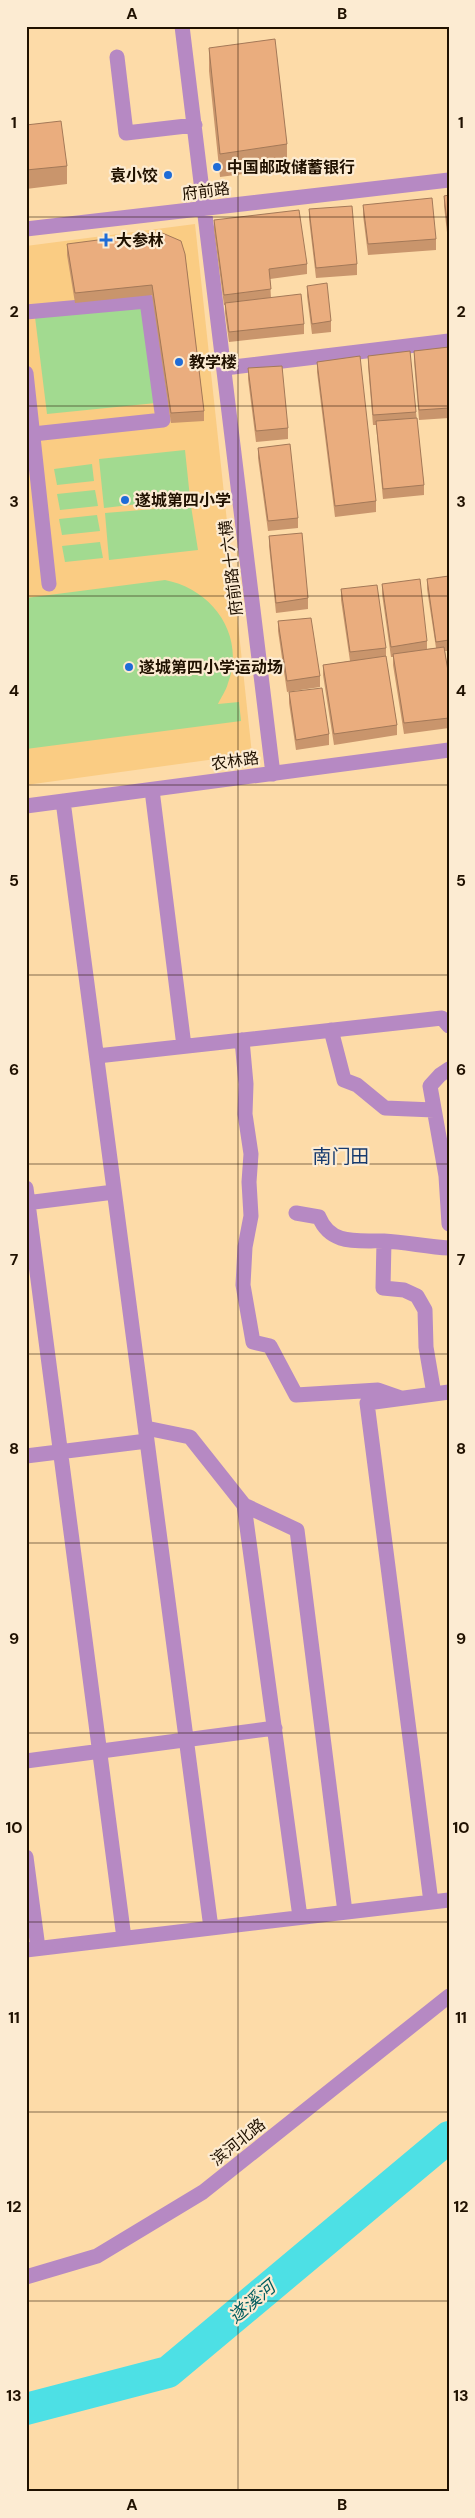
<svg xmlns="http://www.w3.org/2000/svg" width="475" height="2518" viewBox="0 0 475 2518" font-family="'DM Sans','Noto Sans SC',sans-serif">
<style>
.built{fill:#facc83}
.green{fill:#a2da90}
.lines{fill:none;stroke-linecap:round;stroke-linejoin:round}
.river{stroke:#4de0e5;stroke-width:32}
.minor{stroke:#b689c3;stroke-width:15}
.wall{fill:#c9956c}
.building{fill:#eaad7e;stroke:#a47958}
.grid{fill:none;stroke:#201100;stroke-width:1;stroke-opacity:0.55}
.poi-dot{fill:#1f6cd7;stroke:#fcebd2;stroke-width:2}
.labels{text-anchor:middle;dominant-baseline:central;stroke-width:4.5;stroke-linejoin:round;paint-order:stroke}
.poi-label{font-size:16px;font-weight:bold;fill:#201100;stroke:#fcebd2;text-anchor:start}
.street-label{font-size:16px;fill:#201100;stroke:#fcebd2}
.water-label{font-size:18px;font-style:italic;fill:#025d5f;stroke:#fcebd2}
.quarter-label{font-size:19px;fill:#163a6e;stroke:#fcebd2}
.neatline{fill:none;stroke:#201100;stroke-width:2}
.grid-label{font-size:16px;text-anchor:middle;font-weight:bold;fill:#201100}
</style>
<rect width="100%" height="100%" fill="#fddba8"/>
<path class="built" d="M195,224L252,754L26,785V246Z"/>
<path class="green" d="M143,306L156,403L47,414L35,317Z
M185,450L190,498L104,508L99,459Z
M92,464L94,481L57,485L54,469Z
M95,490L98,506L60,510L57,494Z
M191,506L198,550L109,560L105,513Z
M97,515L100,531L62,535L59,519Z
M100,542L103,558L65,562L62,546Z
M165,580C212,589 246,635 228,683C226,691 221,697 218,704L239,702L241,721L26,749V598Z"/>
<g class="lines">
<path class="river" d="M26,2409L168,2372L449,2137"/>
<path class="minor" d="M182,26L273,774
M117,57L126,133L195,125
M26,229L449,180
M26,312L147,301L163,420L33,434
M225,368L449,341
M26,373L49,584
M152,790L184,1046
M63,801L211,1928
M26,806L449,750
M331,1030L344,1080L357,1085L385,1108L434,1110
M242,1040L246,1084L245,1114L251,1154L249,1182L251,1216L245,1247L243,1285L253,1342L270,1346L296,1395L378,1390L401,1398
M97,1056L442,1018L449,1026
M449,1069L440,1075L430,1086L446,1176L449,1224
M26,1188L124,1938
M26,1203L114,1192
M296,1213L319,1217C331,1246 358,1240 384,1241
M434,1394L426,1347L425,1310L417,1296L404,1290L383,1288L384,1241C406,1242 427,1247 449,1248
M146,1428L190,1437L244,1505L297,1530L345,1912
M26,1456L147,1441
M244,1505L300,1917
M26,1761L275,1728
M26,1857L38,1948
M431,1902L367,1403L449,1392
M26,1950L449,1900
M26,2277L97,2256L203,2192L449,1996"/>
</g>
<path class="wall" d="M209,48L287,144V168L220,177L209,71Z
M26,125L67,166V184L26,189Z
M449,195V250L444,206V196Z
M363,205L436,239V250L368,255L363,215Z
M309,209L357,264V275L316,278L309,219Z
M214,220L307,264V274L270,279L271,298L304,324V334L229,342L225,313V305H224L214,230Z
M67,244L185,254L204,411V421L171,423L152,295L75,303L67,255Z
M307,286L331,321V332L312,334L307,296Z
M449,347V418L419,420L414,361V351Z
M368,356L416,412L424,485V495L383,499L376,425H373L368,366Z
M317,362L376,501V512L335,517L317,372Z
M248,368L288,428V439L256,442L248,379Z
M258,448L298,518V528L268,531L258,458Z
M269,536L308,598V609L276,613L269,546Z
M449,576V651H445L449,677V728L404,734L393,665V657H391L382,594V584L427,641V649L436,648L427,589V579Z
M341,589L386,648V657L397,725V735L334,745L323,675V665L350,661L341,600Z
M278,621L320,676V687L287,692L278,631Z
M289,692L329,734V745L296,750L289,703Z"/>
<path class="building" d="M275,39L287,144L220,154L209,48Z
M61,121L67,166L26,170V125Z
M449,195V240L444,196Z
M432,198L436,239L368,244L363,205Z
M352,206L357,264L316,268L309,209Z
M299,210L307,264L269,269L271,289L224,295L214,220Z
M160,232L181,241L185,254L204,411L171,413L152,285L75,293L67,244Z
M327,283L331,321L312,324L307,286Z
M301,294L304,324L229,332L225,303Z
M449,347V408L419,410L414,351Z
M410,351L416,412L373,415L368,356Z
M360,356L376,501L335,506L317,362Z
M282,366L288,428L256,431L248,368Z
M417,418L424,485L383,489L376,421Z
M290,444L298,518L268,521L258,448Z
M302,533L308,598L276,603L269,536Z
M449,576V640L436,642L427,579Z
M420,579L427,641L391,647L382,584Z
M377,585L386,648L350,652L341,589Z
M311,618L320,676L287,681L278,621Z
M444,647L449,677V718L404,723L393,654Z
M386,656L397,725L334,734L323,665Z
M322,688L329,734L296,740L289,692Z"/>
<path class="grid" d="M238,26V2492M26,217H449M26,406H449M26,596H449M26,785H449M26,975H449M26,1164H449M26,1354H449M26,1543H449M26,1733H449M26,1922H449M26,2112H449M26,2301H449"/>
<g class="poi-dot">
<circle cx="217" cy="167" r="5"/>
<circle cx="168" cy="175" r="5"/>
<path d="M103.5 232.5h5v5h5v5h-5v5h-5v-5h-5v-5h5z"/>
<circle cx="179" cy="362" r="5"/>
<circle cx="125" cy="500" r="5"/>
<circle cx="129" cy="667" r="5"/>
</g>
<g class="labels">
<g class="poi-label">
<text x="227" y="167">中国邮政储蓄银行</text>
<text x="158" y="175" text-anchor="end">袁小饺</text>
<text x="116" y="240">大参林</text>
<text x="189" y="362">教学楼</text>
<text x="135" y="500">遂城第四小学</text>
<text x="139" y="667">遂城第四小学运动场</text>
</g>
<g class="street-label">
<text transform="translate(206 191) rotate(-7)">府前路</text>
<text transform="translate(231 568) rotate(-97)">府前路十六横</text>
<text transform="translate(235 761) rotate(-8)">农林路</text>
<text transform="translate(238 2142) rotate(-39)">滨河北路</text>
</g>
<g class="water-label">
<text transform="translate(252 2302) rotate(-40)">遂溪河</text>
</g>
<g class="quarter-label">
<text x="341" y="1156">南门田</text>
</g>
</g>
<rect width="475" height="2518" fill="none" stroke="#fcebd2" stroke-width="55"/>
<rect x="28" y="28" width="420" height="2462" class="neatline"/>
<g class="grid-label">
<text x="132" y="19">A</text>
<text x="342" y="19">B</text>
<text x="14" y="128">1</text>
<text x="461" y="128">1</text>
<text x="14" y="317">2</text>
<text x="461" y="317">2</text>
<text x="14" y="507">3</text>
<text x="461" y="507">3</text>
<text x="14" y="696">4</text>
<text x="461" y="696">4</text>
<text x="14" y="886">5</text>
<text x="461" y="886">5</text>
<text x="14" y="1075">6</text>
<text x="461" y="1075">6</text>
<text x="14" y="1265">7</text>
<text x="461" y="1265">7</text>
<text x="14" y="1454">8</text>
<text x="461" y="1454">8</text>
<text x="14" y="1644">9</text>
<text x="461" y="1644">9</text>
<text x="14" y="1833">10</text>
<text x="461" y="1833">10</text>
<text x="14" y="2023">11</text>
<text x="461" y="2023">11</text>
<text x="14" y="2212">12</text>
<text x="461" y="2212">12</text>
<text x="14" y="2401">13</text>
<text x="461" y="2401">13</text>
<text x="132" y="2510">A</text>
<text x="342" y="2510">B</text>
</g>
</svg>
